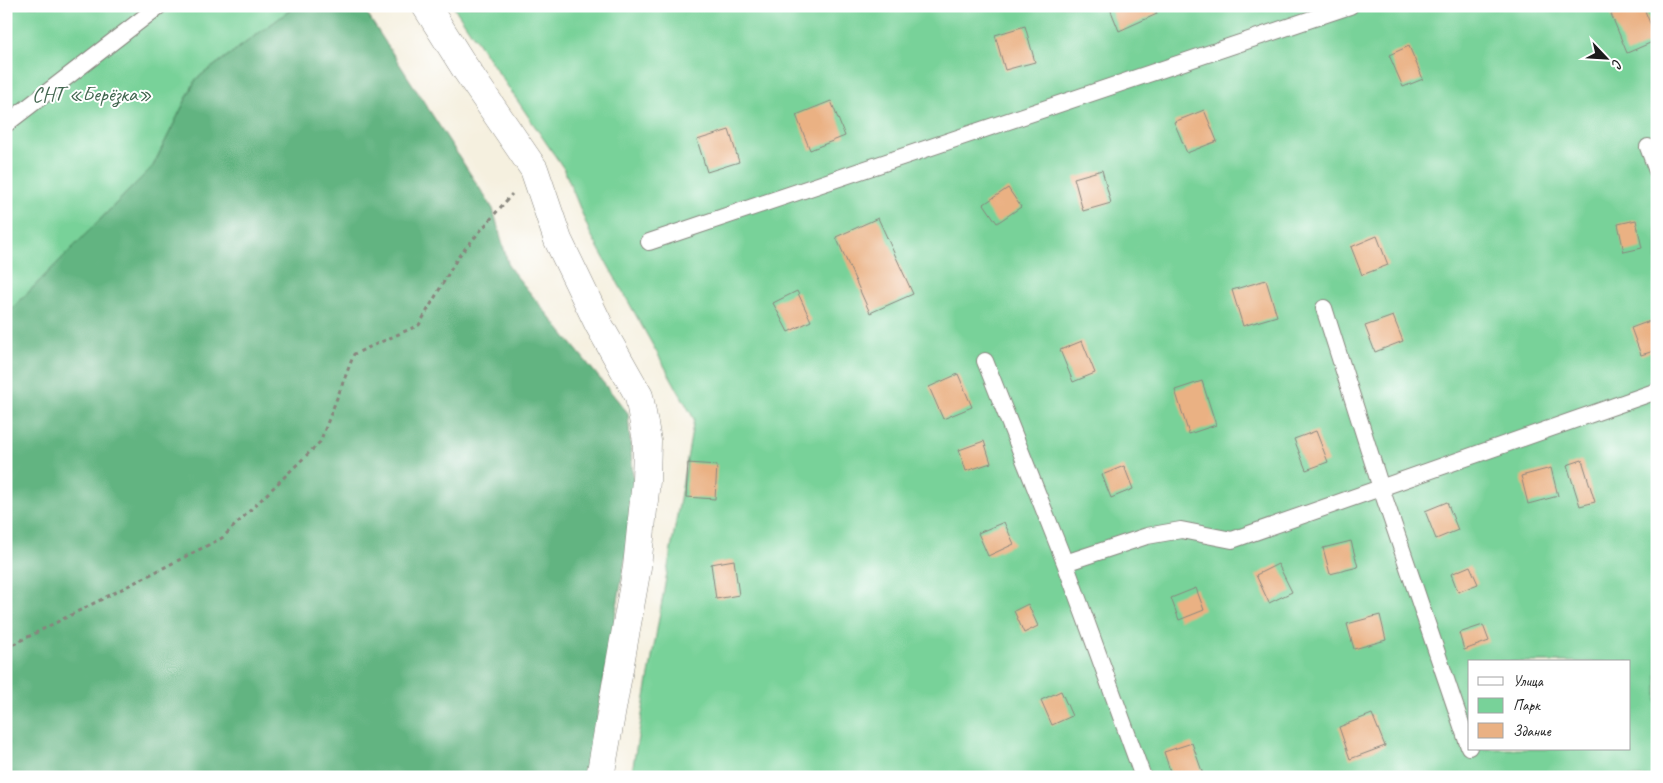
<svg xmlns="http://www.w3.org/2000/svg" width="1663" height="783" viewBox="0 0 1663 783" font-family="Caveat,sans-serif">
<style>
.green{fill:#78d299;stroke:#4a775a;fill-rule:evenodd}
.forest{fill:#62b481;stroke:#3f684e}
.building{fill:#eab183}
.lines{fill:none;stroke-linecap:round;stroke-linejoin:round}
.service-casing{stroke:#88867e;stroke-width:18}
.minor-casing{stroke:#88867e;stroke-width:29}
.path{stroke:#88867e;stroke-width:3;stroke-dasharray:4 4;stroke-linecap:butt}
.service{stroke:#fff;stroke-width:16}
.minor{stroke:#fff;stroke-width:28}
.labels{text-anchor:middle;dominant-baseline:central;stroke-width:4;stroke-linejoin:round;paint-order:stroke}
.park-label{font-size:21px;fill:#41654e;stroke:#fff}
</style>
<rect width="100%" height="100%" fill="#fff"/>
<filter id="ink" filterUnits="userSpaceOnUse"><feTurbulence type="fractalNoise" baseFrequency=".02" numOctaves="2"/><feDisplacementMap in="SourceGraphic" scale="10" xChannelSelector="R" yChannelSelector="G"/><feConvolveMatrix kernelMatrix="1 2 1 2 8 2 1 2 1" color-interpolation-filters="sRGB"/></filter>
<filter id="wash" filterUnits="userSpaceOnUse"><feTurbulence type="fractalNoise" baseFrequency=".0096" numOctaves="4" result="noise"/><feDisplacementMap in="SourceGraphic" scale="20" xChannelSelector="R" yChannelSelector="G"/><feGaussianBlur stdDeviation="1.12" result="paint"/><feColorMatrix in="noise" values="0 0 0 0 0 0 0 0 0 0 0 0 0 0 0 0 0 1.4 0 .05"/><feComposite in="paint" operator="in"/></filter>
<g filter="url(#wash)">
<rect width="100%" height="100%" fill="#f5f0df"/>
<path class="green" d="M6,6H296L196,79L153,166L6,315Z
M453,6H1657V777H631L694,419L590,233L564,169ZM1469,662H1629V749H1469Z"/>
<path class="forest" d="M296,6H362L493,209L509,267L628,413L635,504L587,777H6V315L153,166L196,79Z"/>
<g id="blocks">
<path class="building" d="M1109,6H1154L1157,14L1119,31Z
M1630,6H1643L1657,40L1627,53L1611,14Z
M1025,26L1035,62L1005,70L995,35Z
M1409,46L1423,79L1403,87L1389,55Z
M831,101L845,136L810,150L796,115Z
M1204,110L1217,141L1187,153L1174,122Z
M729,130L739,162L707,172L697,140Z
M1102,170L1111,203L1083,211L1074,178Z
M1008,188L1021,207L997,223L984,204Z
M878,218L913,294L870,313L836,237Z
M1636,220L1642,248L1624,252L1618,224Z
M1377,236L1388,265L1362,275L1351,247Z
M1266,280L1277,316L1243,326L1232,290Z
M797,291L811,321L788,332L773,303Z
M1393,316L1403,341L1375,352L1365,326Z
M1650,321L1657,340V350L1641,355L1631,328Z
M1082,341L1095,373L1073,382L1060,350Z
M958,374L972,407L943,419L929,387Z
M1202,381L1216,425L1189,434L1175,390Z
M1316,431L1328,462L1306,470L1294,439Z
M984,441L991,463L966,471L959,450Z
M1582,460L1595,502L1580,506L1567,465Z
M688,463L717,465L715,499L686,497Z
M1124,466L1133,489L1111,498L1102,475Z
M1551,468L1558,496L1528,504L1521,476Z
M1447,502L1458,530L1436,539L1425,511Z
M1004,522L1014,544L988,556L978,533Z
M1351,541L1358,567L1330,574L1323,548Z
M734,560L739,595L716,599L711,564Z
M1278,564L1292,592L1269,603L1256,575Z
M1470,566L1478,584L1458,592L1451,574Z
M1196,588L1204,610L1179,620L1171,598Z
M1028,604L1038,626L1024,633L1014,611Z
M1380,615L1386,640L1354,649L1347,624Z
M1483,625L1489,641L1464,650L1459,633Z
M1061,691L1072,716L1052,725L1041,700Z
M1372,714L1385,746L1350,759L1339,727Z
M1192,743L1204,777H1172L1164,752Z"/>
</g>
</g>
<g filter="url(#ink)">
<use href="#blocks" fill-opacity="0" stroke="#88867e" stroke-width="1"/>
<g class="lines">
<g class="service-casing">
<path id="service" d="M6,124L159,6
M1648,147L1657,171
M649,242L1350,6
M1324,308L1381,488L1469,747
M985,361L1065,563
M1143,777L1065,563L1147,536L1181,530L1232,540L1657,391"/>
</g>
<g class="minor-casing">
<path id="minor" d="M426,6L465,68L534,169L558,240L599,325L639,396L647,441L646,481L637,567L600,777"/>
</g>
<path class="path" d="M6,648L222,538L320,442L354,354L419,325L458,257L512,194"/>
<use href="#service" class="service"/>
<use href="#minor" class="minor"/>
</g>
</g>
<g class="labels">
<g class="park-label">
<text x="92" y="94">СНТ «Берёзка»</text>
</g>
</g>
<rect width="1663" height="783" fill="none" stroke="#fff" stroke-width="25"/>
<rect x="1468" y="660" width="162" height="90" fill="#ffffff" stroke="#a4a4a4"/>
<rect x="1478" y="677" width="25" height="8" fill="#ffffff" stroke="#a4a4a4"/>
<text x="1513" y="686" font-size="15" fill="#1c1c1c">Улица</text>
<rect x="1478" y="698" width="25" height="15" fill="#78d299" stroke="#a4a4a4"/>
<text x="1513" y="710" font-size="15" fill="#1c1c1c">Парк</text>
<rect x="1478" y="723" width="25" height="15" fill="#eab183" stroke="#a4a4a4"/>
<text x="1513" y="736" font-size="15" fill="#1c1c1c">Здание</text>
<g transform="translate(1606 58) rotate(115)" stroke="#ffffff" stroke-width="4" paint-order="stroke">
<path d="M0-4L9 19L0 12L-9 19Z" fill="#1c1c1c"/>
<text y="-8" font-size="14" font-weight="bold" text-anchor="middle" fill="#1c1c1c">С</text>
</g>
</svg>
